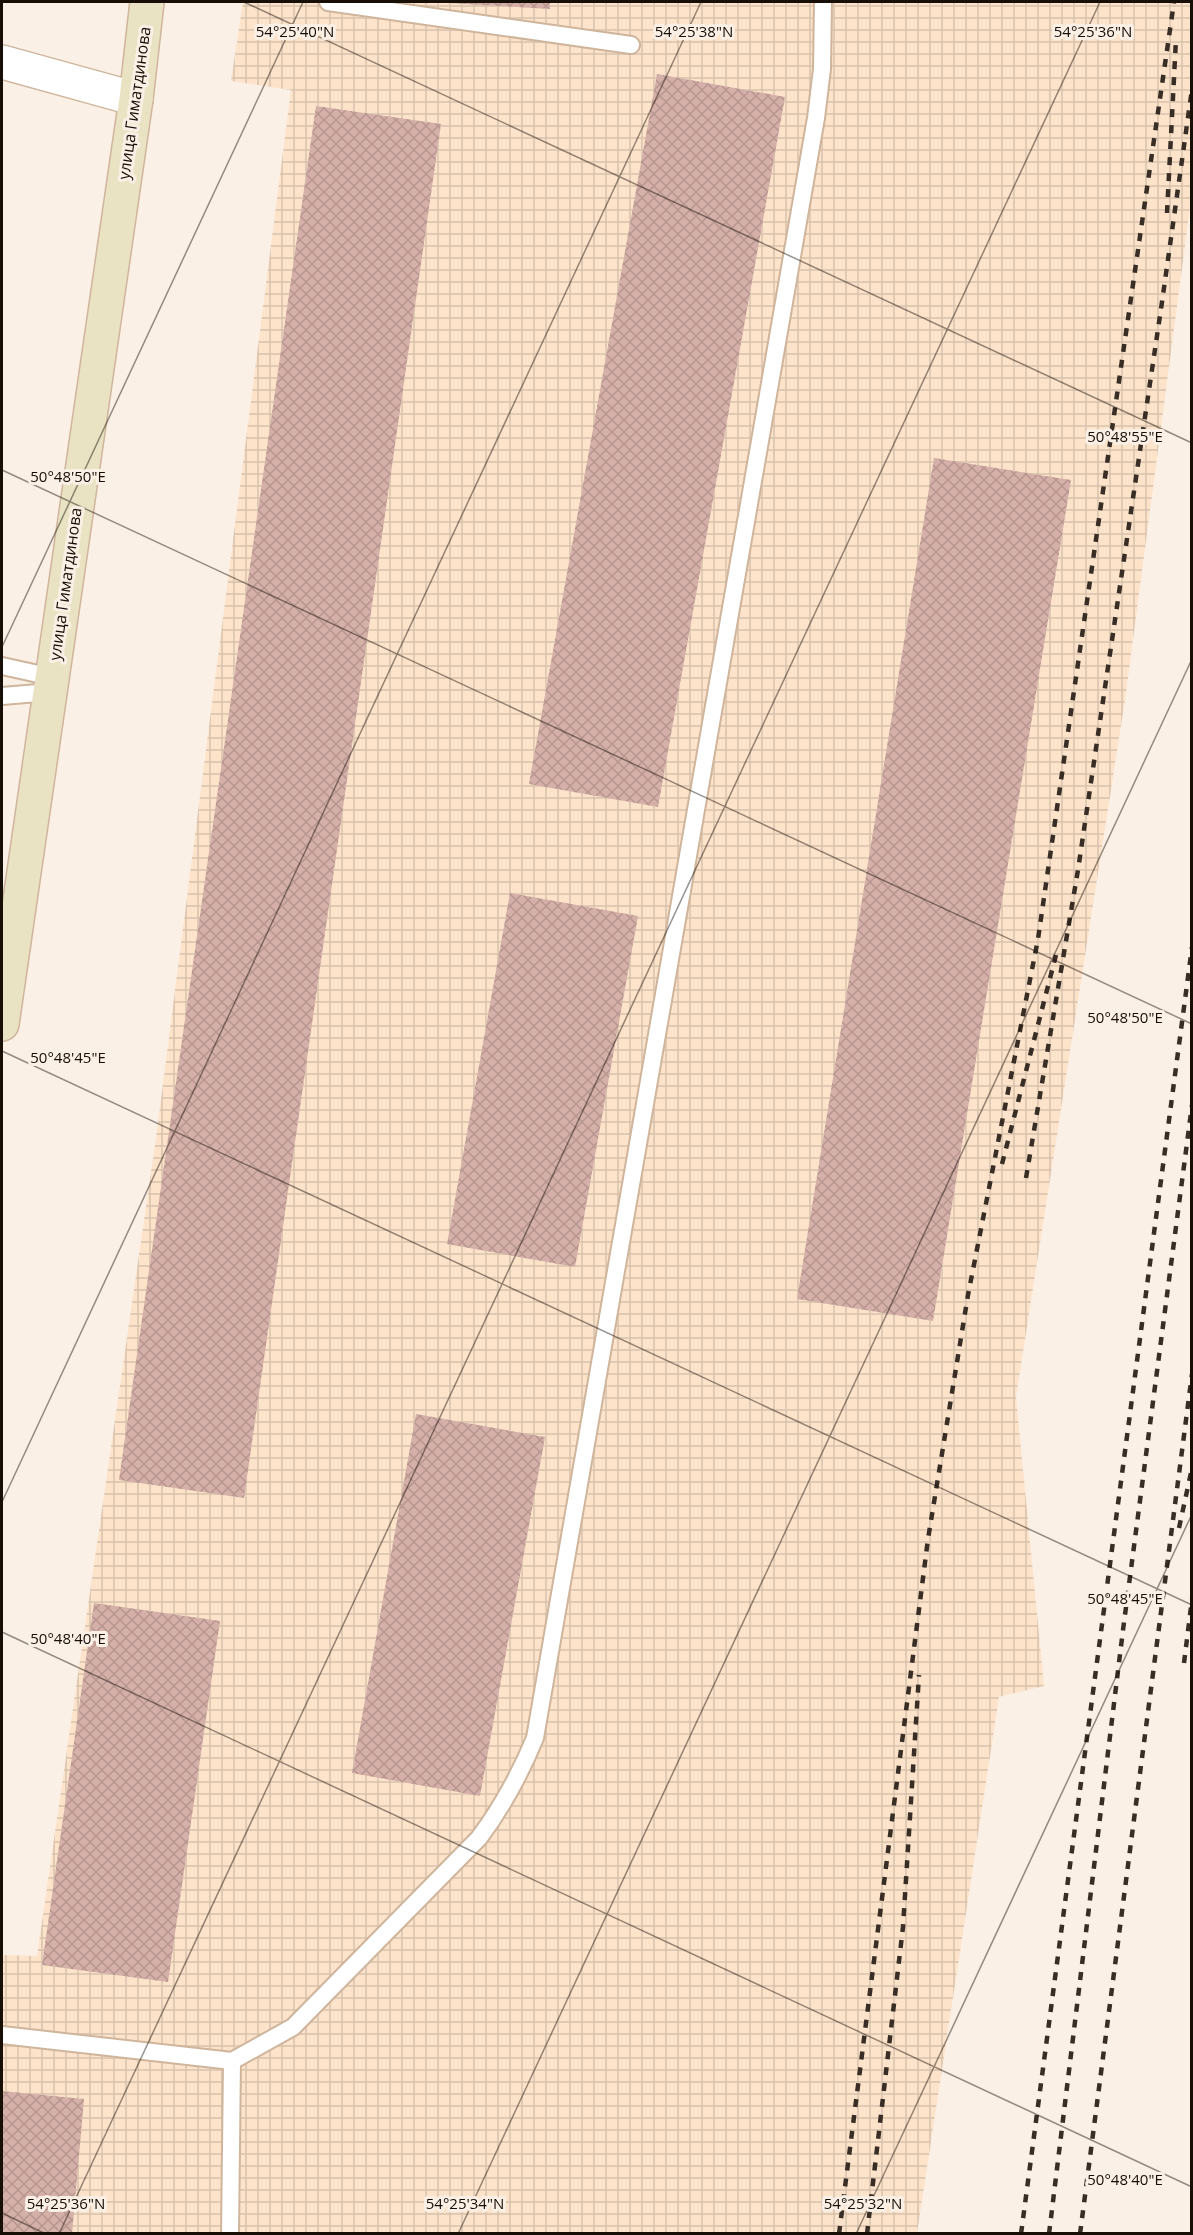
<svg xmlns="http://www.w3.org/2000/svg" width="1193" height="2235" viewBox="0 0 1193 2235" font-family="'Open Sans',sans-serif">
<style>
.industrial{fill:url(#industrial-grid)}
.building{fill:url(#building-cross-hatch)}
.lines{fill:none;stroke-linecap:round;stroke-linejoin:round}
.lane-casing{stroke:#ceb59c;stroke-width:20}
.street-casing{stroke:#ceb59c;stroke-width:36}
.secondary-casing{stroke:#ceb59c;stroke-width:36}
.lane{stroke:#fff;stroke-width:16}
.street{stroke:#fff;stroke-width:33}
.secondary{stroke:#e9e3c3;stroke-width:33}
.rail{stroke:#382e26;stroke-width:4.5;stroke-dasharray:8 8;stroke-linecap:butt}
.ticks{fill:none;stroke:#170e06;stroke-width:1.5;stroke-opacity:0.45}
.labels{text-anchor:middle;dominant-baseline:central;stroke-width:6;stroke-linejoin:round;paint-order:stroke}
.street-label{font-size:16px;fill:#170e06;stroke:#fbf0e6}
.ticks-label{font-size:15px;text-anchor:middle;fill:#170e06;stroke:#fbf0e6;stroke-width:6;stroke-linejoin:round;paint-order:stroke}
</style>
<defs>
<pattern id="industrial-grid" width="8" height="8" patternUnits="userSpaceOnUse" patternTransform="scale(1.5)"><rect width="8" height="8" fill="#fde3ca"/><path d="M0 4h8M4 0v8" fill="none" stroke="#d8c2ac"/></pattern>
<pattern id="building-cross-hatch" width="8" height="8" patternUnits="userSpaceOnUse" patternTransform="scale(1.5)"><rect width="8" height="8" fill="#d5b0a8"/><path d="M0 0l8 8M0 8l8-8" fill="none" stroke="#b6968f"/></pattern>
</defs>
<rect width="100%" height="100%" fill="#fbf0e6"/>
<path class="industrial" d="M243,2H1191V200L1125,700L1016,1397L1044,1686L999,1697L917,2233L2,2234V1955L37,1956L156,1138L291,90L231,81Z"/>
<path class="building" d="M448,2H550V9L448,3Z
M657,74L785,97L658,807L529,784Z
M316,106L441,124L244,1498L119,1480Z
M934,458L1071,480L933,1321L797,1299Z
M510,893L638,916L575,1267L447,1244Z
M416,1414L545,1437L480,1796L352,1773Z
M94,1603L220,1621L168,1982L42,1965Z
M2,2091L84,2099L72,2234H2Z"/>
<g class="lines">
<g class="lane-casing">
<path id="lane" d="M328,2L631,45
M2,666L52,677
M2,696L50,692
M2,2035L232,2061L293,2027L479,1838C503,1806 520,1774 535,1738L816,118L822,69L823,2
M230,2234L232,2061"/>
</g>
<g class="street-casing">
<path id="street" d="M2,62L136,99"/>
</g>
<g class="secondary-casing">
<path id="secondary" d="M2,1024L136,99L147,2"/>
</g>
<use href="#lane" class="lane"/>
<use href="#street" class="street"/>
<use href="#secondary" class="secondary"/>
<path class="rail" d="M1167,213L1176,39
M1002,1164L1056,955
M1026,1178L1078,870L1162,302L1192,89
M1179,1528L1192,1468
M1184,1663L1192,1599
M839,2234L928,1539L968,1295L1038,939L1174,2
M867,2234L903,1927L919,1675
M1021,2234L1192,947
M1049,2234L1123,1630L1192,1105
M1080,2234L1192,1374"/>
</g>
<path class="ticks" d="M244,2L1192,443M2,470L1192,1024M2,647L303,2M2,1051L1192,1605M2,1502L701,2M2,1632L1192,2187M2,2213L46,2234M59,2234L1100,2M458,2234L1192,659M856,2234L1192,1514"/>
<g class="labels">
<g class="street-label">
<text transform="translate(134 103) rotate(-82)">улица Гиматдинова</text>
<text transform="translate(65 584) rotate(-82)">улица Гиматдинова</text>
</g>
</g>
<g class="ticks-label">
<text x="295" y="37">54°25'40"N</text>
<text x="694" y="37">54°25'38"N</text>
<text x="1093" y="37">54°25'36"N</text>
<text x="1125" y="442">50°48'55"E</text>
<text x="68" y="482">50°48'50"E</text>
<text x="1125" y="1023">50°48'50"E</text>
<text x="68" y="1063">50°48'45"E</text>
<text x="1125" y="1604">50°48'45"E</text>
<text x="68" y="1644">50°48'40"E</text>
<text x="1125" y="2185">50°48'40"E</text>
<text x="66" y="2209">54°25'36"N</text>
<text x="465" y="2209">54°25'34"N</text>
<text x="863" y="2209">54°25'32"N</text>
</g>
<rect width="1193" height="2235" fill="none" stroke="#170e06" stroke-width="6"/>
</svg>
